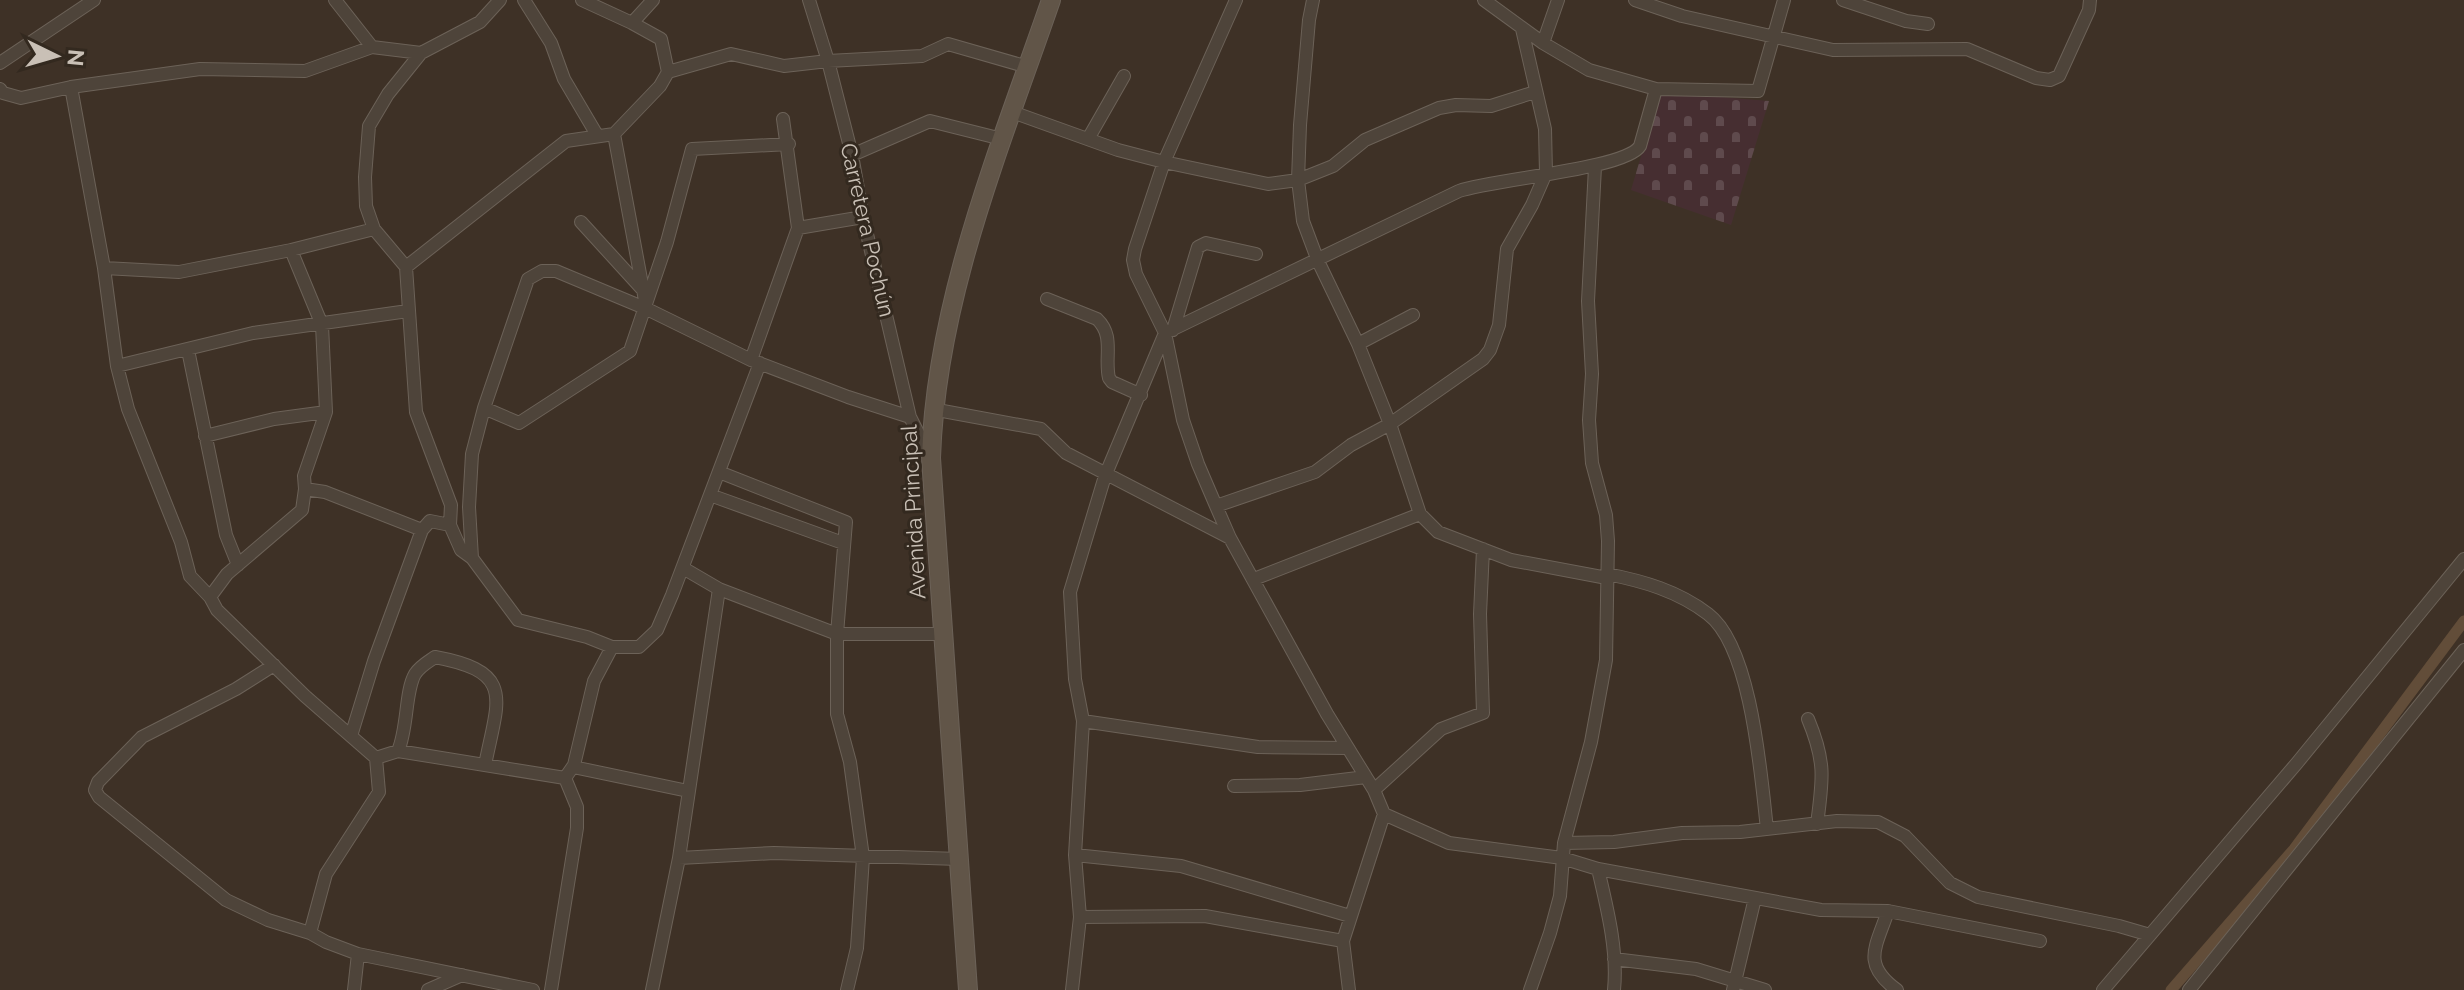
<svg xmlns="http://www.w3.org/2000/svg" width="2464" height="990" viewBox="0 0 2464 990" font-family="Raleway,sans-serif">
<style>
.cemetery{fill:url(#cemetery-stones)}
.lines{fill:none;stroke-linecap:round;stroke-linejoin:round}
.canal{stroke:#624d39;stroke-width:11}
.street-casing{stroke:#6c6258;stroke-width:14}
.secondary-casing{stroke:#6c6258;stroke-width:20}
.street{stroke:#4e443a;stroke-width:12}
.secondary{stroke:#615548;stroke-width:18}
.labels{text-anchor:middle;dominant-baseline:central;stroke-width:6;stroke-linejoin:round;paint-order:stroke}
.street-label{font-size:22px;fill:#c9c0b6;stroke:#33291f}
</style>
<defs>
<pattern id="cemetery-stones" width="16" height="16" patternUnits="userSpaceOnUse" patternTransform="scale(2)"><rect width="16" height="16" fill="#462e31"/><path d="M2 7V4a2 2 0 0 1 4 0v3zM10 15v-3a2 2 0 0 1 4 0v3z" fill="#5f4a4d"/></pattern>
</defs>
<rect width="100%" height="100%" fill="#3e3126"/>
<path class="cemetery" d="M1660,92L1769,101L1731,225L1631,190Z"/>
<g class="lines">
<path class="canal" d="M2171,990L2294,849L2464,621"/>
<g class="street-casing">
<path id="street" d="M335,0L372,47
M524,0L551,43L564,79L597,135
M582,0L632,23
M809,0L828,61L852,155L863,217L910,417L929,455
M1313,0L1309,20L1300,125L1298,180L1303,221L1318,261L1358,344L1390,424L1420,514L1438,532L1511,560L1607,578
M1635,0L1682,16L1833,50L1967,49L2036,78L2050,80L2059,76L2089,10L2090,0
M1843,0L1906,21L1928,24
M1543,43L1558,0
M421,53L388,94L369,126L365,177L366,206L374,229L406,267L416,412L451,505L450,525
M0,63L94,0
M668,72L731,54L784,66L828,61L922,56L948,44L1028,67
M71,87L104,268L117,366L128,409L181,542L190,576L210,597L217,610L305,696L376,758
M0,89L3,93L21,98L71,87L200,69L305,71L372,47L421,53L480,22L500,0
M1656,89L1758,91L1784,0
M1535,92L1491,106L1456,105L1439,108L1365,140L1333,166L1298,180L1268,184L1164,162L1135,249L1133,260L1136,274L1165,333L1183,420L1198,464L1216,506L1230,538L1327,714L1374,790L1384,814L1449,843L1562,858L1598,869L1821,910L1888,911L2040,941
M1012,112L1118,150L1164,162L1236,0
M1088,139L1124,76
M852,155L930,121L1002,139
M581,222L643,290
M798,228L863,217
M291,250L322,325L326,412L304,476L305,489
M406,267L566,141L614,134
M104,268L179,272L291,250L374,229
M1047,299L1097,319C1115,336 1104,357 1109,378L1112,382L1141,395
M646,306L614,134L660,86L668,72L661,39L632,23L653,0
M1173,330L1198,247L1206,243L1256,254
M1358,344L1413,315
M188,350L226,535L238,565
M751,360L798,228L783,119
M117,366L253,333L408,311
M484,408L519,423L630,351L667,242L692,149L789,144
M932,409L1041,429L1066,453L1230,538
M205,436L274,419L326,412
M719,472L846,522L837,634V714L850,762L863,857L857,948L847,990
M710,495L843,543
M1216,506L1315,472L1351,445L1390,424L1483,359L1490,350L1499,325L1507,249L1532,205L1546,173L1545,129L1522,29
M683,568L719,589L837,634H944
M1607,574C1643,581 1678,591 1708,614C1752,647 1761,777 1767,829
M1254,579L1420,514
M210,597L227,574L302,510L305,489L325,492L422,530
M612,647L587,637L518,620L472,558L469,507L472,454L484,408L528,279L542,271H556L647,309L751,360L848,397L910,417
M274,665L236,689L142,737L98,782L95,790L99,797L226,900L268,920L310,933
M1808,719C1826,762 1823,779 1817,824
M1083,721L1258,747L1348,748
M351,736L374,661L422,530L430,521L450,525L461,550L472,558
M398,751C408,728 405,691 415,674C420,666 428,662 435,657C516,672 498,699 485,765
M573,767L688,791
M1234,786L1300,785L1366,777
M1374,790L1441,729L1483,713L1480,614L1483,549
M1564,843L1614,842L1682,833L1740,832L1837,821L1878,822L1905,836L1950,883L1978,897L2119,926L2150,935
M1075,855L1181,866L1350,916
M679,858L719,589
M1598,869C1607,908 1618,950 1614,990
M1888,911C1876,947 1861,964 1897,990
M1080,917L1205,916L1343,941
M1614,959L1696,969L1765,990
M354,990L358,954
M428,990L462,975
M533,990L358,954L326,942L310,933L326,874L379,792L376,758L398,751L565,778L574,765L594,681L612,647H639L657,630L672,595L760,363
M551,990L577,828V807L565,778
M652,990L679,858L774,853L959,859
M1072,990L1080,917L1075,855L1083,721L1075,679L1070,592L1105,476L1165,333L1459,191C1494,179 1626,169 1640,146L1656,89L1589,70L1543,43L1484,0
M1349,990L1343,941L1384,814
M1530,990L1550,933L1560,896L1564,843L1591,742L1606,660L1608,541L1606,515L1592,463L1589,420L1592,374L1588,301L1595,167
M1733,990L1755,898
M2103,990L2297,763L2464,559
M2189,990L2464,650"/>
</g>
<g class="secondary-casing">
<path id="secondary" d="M968,990L931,458C936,300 1000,148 1051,0"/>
</g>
<use href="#street" class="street"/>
<use href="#secondary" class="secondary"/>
</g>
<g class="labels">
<g class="street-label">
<text transform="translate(868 230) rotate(77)">Carretera Pochún</text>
<text transform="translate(913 512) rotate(-93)">Avenida Principal</text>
</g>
</g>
<g transform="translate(56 56) rotate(95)" stroke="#33291f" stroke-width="6" paint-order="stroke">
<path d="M0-6L14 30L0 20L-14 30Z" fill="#c9c0b6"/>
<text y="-12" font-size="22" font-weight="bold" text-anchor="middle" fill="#c9c0b6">N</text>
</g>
</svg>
